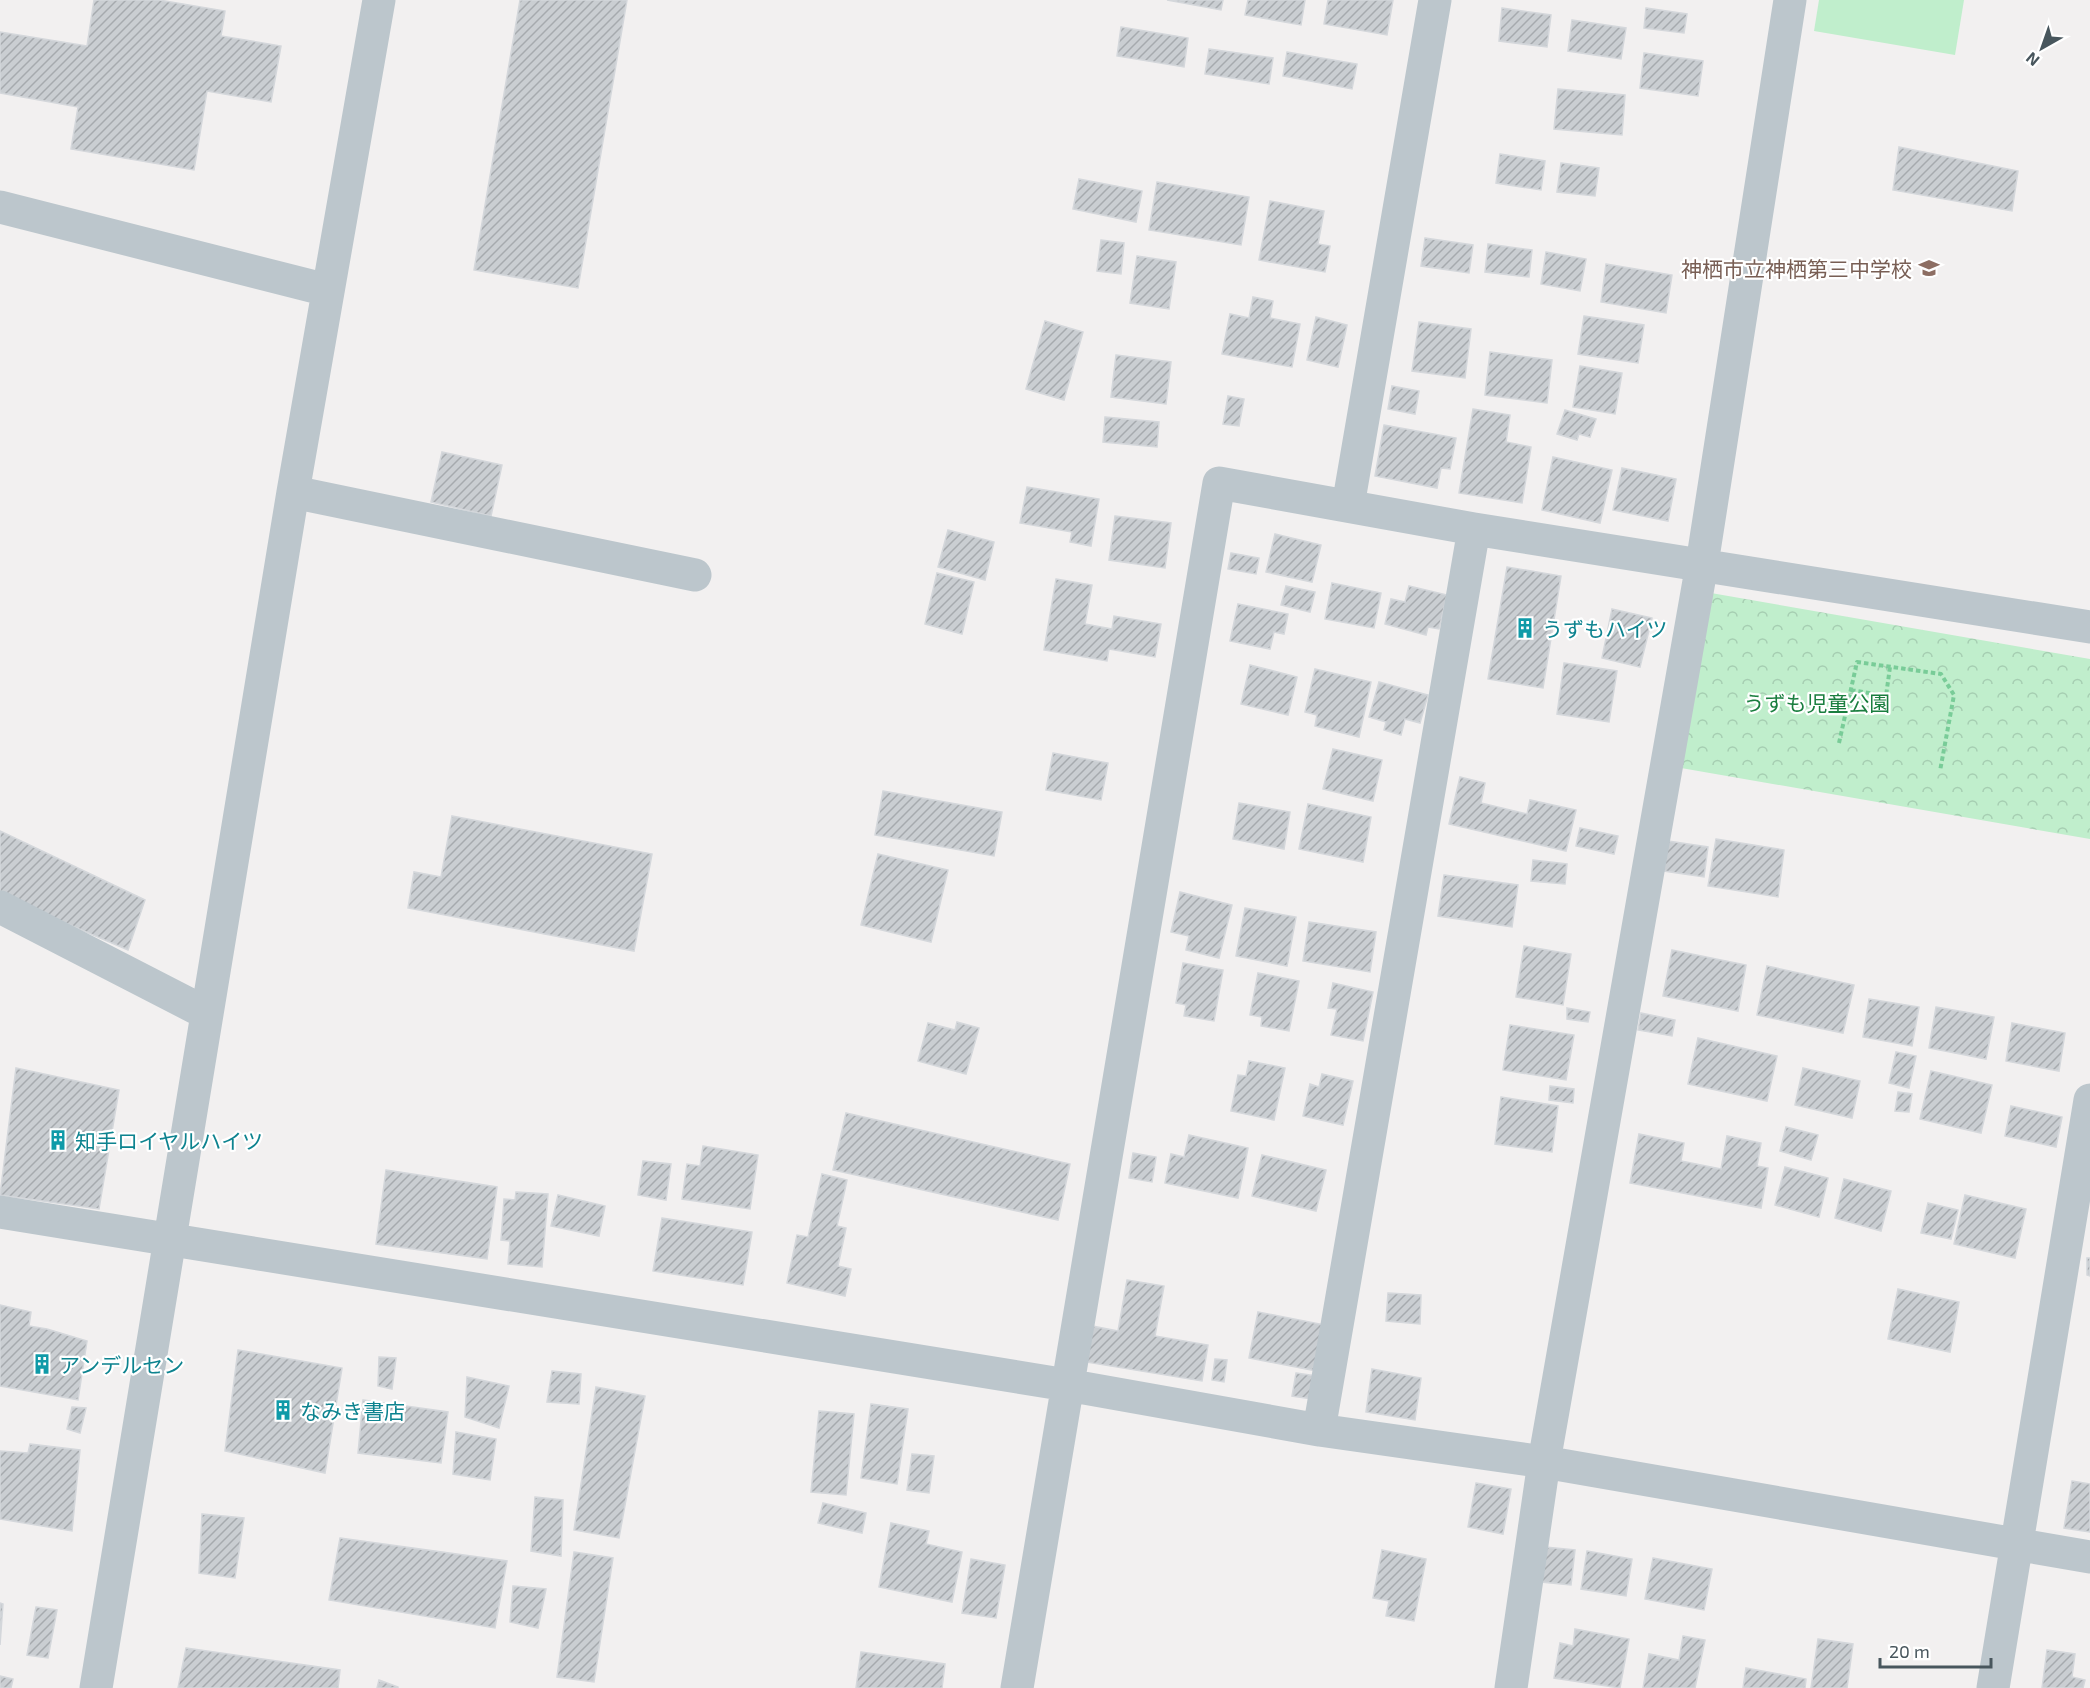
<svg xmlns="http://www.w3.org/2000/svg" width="2090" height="1688" viewBox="0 0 2090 1688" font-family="'Exo 2','Noto Sans JP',sans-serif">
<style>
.park{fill:url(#park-crowns)}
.garden{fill:#c0eecc}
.building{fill:url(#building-hatch);stroke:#d4d7db;stroke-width:1.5}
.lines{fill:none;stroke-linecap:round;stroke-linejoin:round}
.path{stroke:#79cc98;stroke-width:4;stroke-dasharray:4.5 3;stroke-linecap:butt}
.minor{stroke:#bcc6cc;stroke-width:33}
.labels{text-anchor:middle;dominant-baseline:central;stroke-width:4.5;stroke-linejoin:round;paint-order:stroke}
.education-label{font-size:21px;fill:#785e54;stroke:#fff;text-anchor:end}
.culture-label{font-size:21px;fill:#0d838f;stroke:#fff;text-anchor:start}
.park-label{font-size:21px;fill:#1a7e3f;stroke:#fff}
</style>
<defs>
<pattern id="park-crowns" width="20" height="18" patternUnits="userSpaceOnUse" patternTransform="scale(1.5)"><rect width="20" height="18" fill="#c0eecc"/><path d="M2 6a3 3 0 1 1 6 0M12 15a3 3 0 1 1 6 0" fill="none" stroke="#a6ceb2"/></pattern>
<pattern id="building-hatch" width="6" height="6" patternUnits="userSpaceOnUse" patternTransform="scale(1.5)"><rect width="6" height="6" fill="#caced2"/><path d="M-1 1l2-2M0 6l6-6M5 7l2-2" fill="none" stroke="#a6aaae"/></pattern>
</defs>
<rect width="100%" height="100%" fill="#f2f0f0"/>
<path class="park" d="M1711,593L2090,659V839L1681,768Z"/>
<path class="garden" d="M1819,0H1964L1955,55L1814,31Z"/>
<path class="building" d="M94,0H159L225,11L221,36L281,46L271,102L207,91L194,170L71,149L78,107L0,93V32L87,46Z
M520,0H627L578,288L474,270Z
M1167,0H1223L1221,10Z
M1248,0H1305L1301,25L1245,15Z
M1328,0H1393L1387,35L1324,24Z
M1502,8L1551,15L1547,47L1499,41Z
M1646,8L1687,14L1684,33L1644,28Z
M1572,20L1626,28L1621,59L1568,51Z
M1121,27L1188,38L1184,67L1117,56Z
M1209,49L1273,58L1269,84L1205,74Z
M1287,52L1357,64L1352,89L1283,76Z
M1644,53L1703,61L1698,96L1640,88Z
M1558,89L1625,95L1622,135L1554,129Z
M1899,147L2018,171L2012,211L1893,190Z
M1500,154L1545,161L1541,190L1496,183Z
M1561,163L1599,168L1595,196L1557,192Z
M1079,179L1142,191L1136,222L1073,209Z
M1157,182L1249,197L1241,245L1149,230Z
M1270,201L1324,211L1318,244L1330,246L1325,272L1259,260Z
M1425,238L1473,245L1469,273L1421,266Z
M1101,240L1124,243L1121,274L1097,271Z
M1488,244L1532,250L1529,277L1485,272Z
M1546,252L1586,259L1580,291L1541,284Z
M1137,256L1176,262L1169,309L1130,303Z
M1606,264L1672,275L1666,313L1601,302Z
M1253,297L1273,301L1270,318L1300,324L1292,367L1222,354L1230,314L1249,318Z
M1584,316L1644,325L1638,363L1578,354Z
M1316,317L1347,325L1338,367L1307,360Z
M1045,321L1083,332L1064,400L1026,389Z
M1419,322L1471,329L1465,378L1412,371Z
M1490,352L1552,360L1547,403L1485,395Z
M1116,355L1171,362L1166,404L1111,397Z
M1580,366L1622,373L1615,414L1573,407Z
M1392,386L1419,391L1415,414L1388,409Z
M1228,396L1244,399L1239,426L1223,424Z
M1473,409L1510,415L1506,442L1531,447L1522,503L1459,493Z
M1565,410L1596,419L1590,437L1579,434L1577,440L1557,434Z
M1105,417L1159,422L1157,447L1103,442Z
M1384,425L1456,438L1450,469L1441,468L1437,488L1375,476Z
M442,452L502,465L491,516L431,502Z
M1553,457L1612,470L1600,523L1542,510Z
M1622,468L1676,479L1668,521L1613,510Z
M1027,487L1099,499L1091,546L1070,542L1072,532L1020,523Z
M1115,516L1171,523L1165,568L1109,560Z
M948,530L994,542L985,580L938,567Z
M1275,534L1321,545L1312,582L1266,572Z
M1231,553L1259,558L1256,574L1228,569Z
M1507,567L1561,576L1543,688L1488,679Z
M937,573L974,582L962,634L925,624Z
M1056,579L1092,585L1085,624L1112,629L1114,616L1161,624L1155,657L1109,649L1107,661L1044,650Z
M1332,583L1381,593L1374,628L1325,619Z
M1286,586L1315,592L1310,612L1281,605Z
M1409,586L1447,595L1439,629L1428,627L1426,635L1385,624L1391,599L1405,602Z
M1238,604L1288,614L1284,634L1274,632L1270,649L1230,641Z
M1612,609L1652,618L1640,667L1602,658Z
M1564,663L1617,671L1609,722L1557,714Z
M1250,665L1297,677L1288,715L1241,704Z
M1315,669L1371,682L1359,737L1315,726L1317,715L1305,712Z
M1379,682L1428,695L1420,723L1405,719L1401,735L1384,730L1386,722L1369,717Z
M1333,749L1382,760L1373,801L1323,789Z
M1053,753L1108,763L1101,800L1046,790Z
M1460,777L1485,783L1481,803L1527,814L1530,800L1576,810L1566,851L1449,824Z
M883,791L1002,812L994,856L875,835Z
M1239,803L1290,812L1284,849L1233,839Z
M1308,804L1371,817L1363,862L1299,849Z
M452,816L652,854L634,951L408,908L414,872L441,877Z
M1580,828L1618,836L1614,854L1576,846Z
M0,831L145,900L128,950L0,895Z
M1716,839L1784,850L1778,897L1708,886Z
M1668,841L1708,847L1704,877L1664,871Z
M878,854L948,870L931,942L861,925Z
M1533,860L1567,864L1565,884L1531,881Z
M1444,875L1518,885L1512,927L1438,916Z
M1180,892L1232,905L1219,958L1186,950L1189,936L1171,932Z
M1245,908L1296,917L1287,966L1236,956Z
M1309,922L1376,932L1370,972L1303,961Z
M1524,946L1571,954L1563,1005L1516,997Z
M1672,950L1746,965L1738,1011L1663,996Z
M1183,963L1223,970L1214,1021L1184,1016L1186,1005L1176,1003Z
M1767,966L1854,985L1843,1033L1757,1015Z
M1258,973L1299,981L1289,1031L1261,1026L1262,1017L1250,1015Z
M1333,983L1373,992L1363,1041L1331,1035L1337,1009L1328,1008Z
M1869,999L1919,1007L1912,1046L1863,1037Z
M1936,1007L1994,1017L1986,1059L1929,1048Z
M1567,1008L1590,1012L1588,1022L1567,1019Z
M1641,1013L1675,1020L1672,1036L1638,1030Z
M957,1022L979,1028L966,1074L918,1061L928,1023L955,1030Z
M2012,1023L2065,1033L2059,1071L2006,1061Z
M1510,1025L1574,1035L1566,1080L1503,1070Z
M1698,1038L1777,1056L1767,1101L1688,1084Z
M1896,1052L1916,1056L1909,1088L1889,1083Z
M1249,1061L1285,1068L1274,1120L1231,1111L1238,1075L1246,1076Z
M16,1068L119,1090L99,1209L0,1195Z
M1803,1068L1860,1081L1852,1118L1795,1105Z
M1931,1071L1992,1085L1981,1133L1920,1119Z
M1322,1074L1353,1081L1343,1125L1303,1116L1310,1084L1319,1087Z
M1550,1086L1574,1089L1573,1103L1549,1100Z
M1898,1092L1912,1094L1909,1112L1895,1111Z
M1501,1097L1558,1106L1552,1152L1495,1144Z
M2011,1106L2062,1117L2056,1147L2005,1136Z
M846,1113L1070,1164L1058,1220L833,1170Z
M1786,1127L1818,1135L1811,1160L1780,1151Z
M1639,1134L1684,1143L1681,1161L1721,1169L1727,1136L1761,1143L1757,1166L1768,1168L1761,1208L1630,1183Z
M1189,1135L1248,1148L1238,1198L1165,1183L1171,1154L1184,1157Z
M703,1146L758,1155L750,1209L682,1199L687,1164L700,1166Z
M1133,1153L1156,1157L1152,1182L1129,1178Z
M1262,1155L1326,1170L1316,1211L1252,1196Z
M643,1161L671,1164L666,1200L638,1195Z
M1785,1167L1828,1178L1819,1217L1775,1205Z
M386,1170L497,1187L487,1259L376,1244Z
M822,1174L847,1180L837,1226L846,1228L838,1266L851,1269L845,1296L787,1283L797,1235L808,1237Z
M1844,1179L1891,1191L1881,1231L1835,1218Z
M516,1192L548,1194L542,1267L508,1264L510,1241L501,1240L504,1199L515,1200Z
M558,1195L605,1206L599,1236L551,1226Z
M1965,1195L2026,1209L2015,1258L1954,1244Z
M1928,1203L1958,1210L1951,1239L1921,1233Z
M662,1218L752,1232L743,1285L653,1271Z
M2087,1258H2090V1276L2087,1275Z
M1127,1280L1164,1286L1155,1336L1208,1345L1202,1381L1086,1362L1092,1326L1118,1331Z
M1898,1289L1959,1302L1950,1352L1888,1339Z
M1388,1293L1421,1295L1420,1324L1386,1321Z
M0,1305L31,1312L29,1326L47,1329L87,1341L78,1400L0,1386Z
M1258,1312L1325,1325L1317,1371L1249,1358Z
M238,1350L342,1368L325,1473L225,1451Z
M379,1357L396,1358L392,1389L378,1386Z
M1215,1359L1227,1360L1224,1382L1212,1380Z
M1372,1369L1421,1378L1415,1420L1366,1412Z
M552,1371L581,1374L579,1404L547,1402Z
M1296,1373L1316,1376L1312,1399L1292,1396Z
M467,1377L509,1386L499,1428L465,1417Z
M596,1387L645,1396L619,1538L574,1530Z
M363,1400L448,1412L441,1463L358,1453Z
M871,1404L908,1409L897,1484L861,1478Z
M72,1407L86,1408L80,1433L67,1429Z
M819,1411L854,1414L846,1495L811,1492Z
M456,1432L496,1439L490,1480L453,1474Z
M30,1444L80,1450L72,1531L0,1519V1451L28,1453Z
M912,1454L934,1456L929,1493L907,1490Z
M2072,1481L2090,1484V1532L2064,1528Z
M1476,1483L1511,1489L1503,1534L1468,1527Z
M535,1497L563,1500L561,1556L531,1551Z
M823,1503L866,1513L862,1533L818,1523Z
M202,1514L244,1518L235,1578L199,1573Z
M891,1523L929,1531L926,1544L962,1552L952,1602L879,1587Z
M340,1538L507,1561L495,1628L329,1600Z
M1545,1547L1575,1550L1571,1585L1541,1582Z
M1382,1550L1426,1559L1414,1621L1386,1616L1389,1601L1373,1598Z
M1587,1551L1632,1559L1626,1596L1581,1589Z
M574,1552L613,1558L594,1682L557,1677Z
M1653,1558L1712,1569L1704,1610L1645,1599Z
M971,1559L1005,1565L996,1618L962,1613Z
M513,1586L546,1589L538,1628L510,1622Z
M0,1603L3,1604L0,1645Z
M36,1607L57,1610L48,1658L27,1655Z
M1575,1629L1629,1639L1620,1688L1554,1678L1560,1643L1573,1646Z
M1683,1636L1705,1640L1695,1688H1643L1649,1654L1679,1660Z
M1818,1639L1853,1644L1847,1688H1811Z
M186,1648L340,1670L338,1688H178Z
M2047,1650L2075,1654L2072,1677L2085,1680L2083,1688H2042Z
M861,1652L945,1664L942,1688H856Z
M1746,1668L1806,1679L1805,1688H1743Z
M0,1676L13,1679L11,1688H0Z
M379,1680L398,1687V1688H377Z"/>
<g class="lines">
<path class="path" d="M1851,690L1886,696L1890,667
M1839,743L1857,662L1941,674L1954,695L1940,771"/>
<path class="minor" d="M0,207L327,290
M293,492L695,575
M1348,506L1435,0
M0,907L206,1013
M0,1212L1067,1385L1319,1430L1544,1462L2090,1557
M1319,1430L1474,529
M96,1688L293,492L379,0
M1017,1688L1219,483L1474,529L2090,627
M1511,1688L1544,1462L1702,564L1790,0
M1993,1688L2090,1100"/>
</g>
<defs>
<g id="school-bare" transform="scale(1.62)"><path d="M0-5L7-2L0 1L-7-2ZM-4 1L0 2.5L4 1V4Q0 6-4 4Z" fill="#8d6e63" stroke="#fff" stroke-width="2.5" paint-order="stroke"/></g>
<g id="building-bare" transform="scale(1.62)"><path d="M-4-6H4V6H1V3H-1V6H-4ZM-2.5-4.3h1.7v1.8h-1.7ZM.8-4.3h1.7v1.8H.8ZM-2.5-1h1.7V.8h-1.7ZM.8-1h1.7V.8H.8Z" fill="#0f9aa8" stroke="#fff" stroke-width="2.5" paint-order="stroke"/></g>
</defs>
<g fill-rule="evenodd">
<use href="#school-bare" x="1929" y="268"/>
<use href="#building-bare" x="1525" y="628"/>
<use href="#building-bare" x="58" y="1140"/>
<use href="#building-bare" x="42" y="1364"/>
<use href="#building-bare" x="283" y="1410"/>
</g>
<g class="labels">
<g class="education-label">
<text x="1912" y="268">神栖市立神栖第三中学校</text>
</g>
<g class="culture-label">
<text x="1542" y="628">うずもハイツ</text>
<text x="75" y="1140">知手ロイヤルハイツ</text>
<text x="59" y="1364">アンデルセン</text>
<text x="300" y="1410">なみき書店</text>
</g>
<g class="park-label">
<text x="1817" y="702">うずも児童公園</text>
</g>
</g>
<g transform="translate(2042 48) rotate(220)" stroke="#ffffff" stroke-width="4.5" paint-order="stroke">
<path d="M0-4.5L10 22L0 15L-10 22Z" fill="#48565d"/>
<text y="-9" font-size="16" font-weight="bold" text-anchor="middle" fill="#48565d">N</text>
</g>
<path d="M1880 1658v9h111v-9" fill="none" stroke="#48565d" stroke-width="3"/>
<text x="1889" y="1658" font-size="18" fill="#48565d" stroke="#ffffff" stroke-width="4.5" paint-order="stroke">20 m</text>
</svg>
